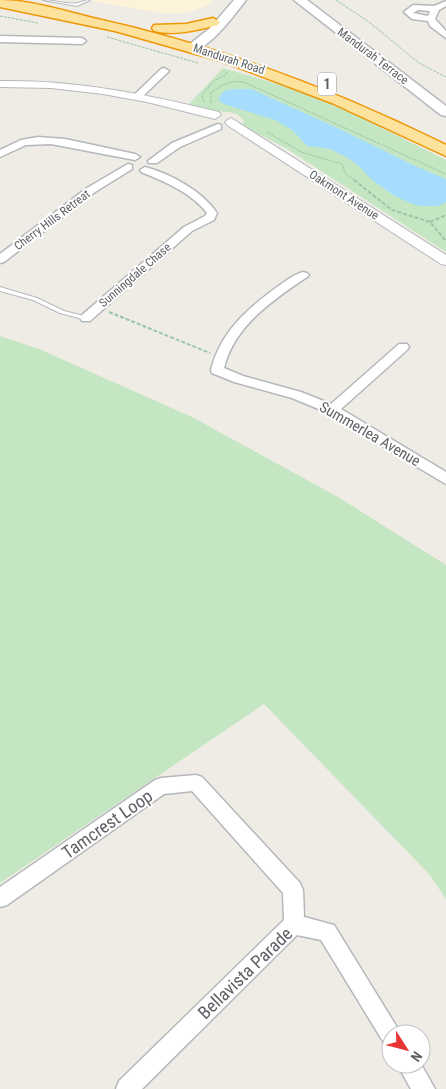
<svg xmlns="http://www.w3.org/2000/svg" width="446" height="1089" viewBox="0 0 446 1089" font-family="'Roboto Condensed',sans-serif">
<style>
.commercial{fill:#fdf3db}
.green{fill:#c4e6c2}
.water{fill:#a6ddfd}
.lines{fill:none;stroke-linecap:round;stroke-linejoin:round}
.service-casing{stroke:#b5b8bb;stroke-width:2}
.minor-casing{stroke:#b5b8bb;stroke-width:3}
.tertiary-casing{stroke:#b5b8bb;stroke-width:2}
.secondary-casing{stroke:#b6babe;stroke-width:3}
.trunk-casing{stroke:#ef9604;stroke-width:3}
.path-far2{stroke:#9bc6a5;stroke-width:1;stroke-dasharray:3 1;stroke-linecap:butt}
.path-far1{stroke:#9bc6a5;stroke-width:2;stroke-dasharray:4 2;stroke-linecap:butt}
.path{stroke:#9bc6a5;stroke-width:3;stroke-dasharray:6 3;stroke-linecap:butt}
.service{fill:#fff;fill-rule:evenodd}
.minor{fill:#fff;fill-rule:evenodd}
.tertiary{fill:#fff;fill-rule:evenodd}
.secondary{fill:#fff;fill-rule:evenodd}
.trunk{fill:#fce29d;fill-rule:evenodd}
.labels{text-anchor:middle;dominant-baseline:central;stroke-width:4;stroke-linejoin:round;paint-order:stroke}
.far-street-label{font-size:12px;fill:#5d6165;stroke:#fff}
.shield{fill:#fff;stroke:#8e9093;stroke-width:1}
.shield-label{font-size:14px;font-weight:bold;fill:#5d6165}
.street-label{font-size:15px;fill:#5d6165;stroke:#fff}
.near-street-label{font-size:18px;fill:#5d6165;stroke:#fff}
</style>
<rect width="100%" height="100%" fill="#efece5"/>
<path class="commercial" d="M86,0H212L207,6L185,13H160Z"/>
<path class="green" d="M223,68L318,96L446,160V252L287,149L242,125L244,121C235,109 224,113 212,111C204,110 196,107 189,104Z
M0,336L39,349L192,417L338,497L446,565V899L429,874L264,704L0,883Z"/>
<path class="water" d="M236,89H251L344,131L413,165L446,179V202L438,206H420L410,203L393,195L372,180L360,167L348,158L330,149L307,146L292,130L275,120L224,104L219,101C220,90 227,90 236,89Z"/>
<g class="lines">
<g class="service-casing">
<path id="service" d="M43,0C52,0 70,5 78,3C82,2 85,0 90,0L77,6Z
M0,287L37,298L64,311L88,317L89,318L86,320L60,313L33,300L0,291Z"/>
</g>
<g class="minor-casing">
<path id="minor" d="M446,1V6L439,10L435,19L446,31V38L430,26L428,21L412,19L404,12L413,5L434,6ZM418,10L430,11L428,16L413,13Z
M0,36L82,38L86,41L82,44L0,42Z
M164,68L169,71L167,73L141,98H135V94L161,69Z
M218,124L221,125V129L180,147L157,163H149L148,161L172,143Z
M38,137L65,139L135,154L140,157L135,160L51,144L26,145L0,157V150L21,140Z
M128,164L132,165V169L95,192L4,262L0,263V254L87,188Z
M145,167C171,174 202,191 217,213L214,220L192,231L90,321H82L80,318L82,315L184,227L205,216L207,213C192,193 164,181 141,172L140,170Z
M303,272L307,273L309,275L307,277C273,300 234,326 224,368L243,376L301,392L331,404L399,344H407L409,347L407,350L341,409L446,472V484L321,410L292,398L234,382L212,373L211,370C220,332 249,307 280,285C287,280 295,274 303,272Z
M196,775L202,777L300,883L303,890L304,917L334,925L398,1029L401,1034H391V1047L384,1043L321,940L297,935L142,1089H116L119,1081L284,920L283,893L192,791L164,794L7,905L0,907V887L155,780L161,778Z
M397,1064H421L435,1089H411Z"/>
</g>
<g class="tertiary-casing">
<path id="tertiary" d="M0,81C77,80 145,94 219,112L221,115L215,119L147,102L103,94L51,88L0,87Z
M231,118L446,255V265L441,264L227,125L225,122Z"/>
</g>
<g class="secondary-casing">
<path id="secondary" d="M234,0H246C236,13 206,54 190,50L188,47L190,44L210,28Z
M294,0H307L446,106V116L441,115Z"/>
</g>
<g class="trunk-casing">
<path id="trunk" d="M0,0C28,0 66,11 93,18C216,45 333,89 446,145V156L332,103L224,62L115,31L0,7Z
M213,18L220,22L218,25C198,30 175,36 154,31L152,28L154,25L186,24Z"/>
</g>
<path class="path-far2" d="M336,0L369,22L419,63L446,77
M0,16L38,23
M107,37L198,63
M204,102L202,95L214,81L227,74L225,71
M211,103V93C221,85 231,80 244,82L446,174
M267,132L301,152L342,164L345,173L355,181"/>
<path class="path-far1" d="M354,180L392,210L430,222L446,241
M430,222L446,215
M109,312L210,353"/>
<path class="path" d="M385,1051L391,1062"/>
<use href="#service" class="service"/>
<use href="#minor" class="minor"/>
<use href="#tertiary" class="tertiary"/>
<use href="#secondary" class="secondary"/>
<use href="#trunk" class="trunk"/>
</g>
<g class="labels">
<g class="far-street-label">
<text transform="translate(373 56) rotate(37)">Mandurah Terrace</text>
<text transform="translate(229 59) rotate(18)">Mandurah Road</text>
<text transform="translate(344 195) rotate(33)">Oakmont Avenue</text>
<text transform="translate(52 220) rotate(-37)">Cherry Hills Retreat</text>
<text transform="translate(135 275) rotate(-41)">Sunningdale Chase</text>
</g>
<rect class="shield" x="318" y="72.5" width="18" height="23" rx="4"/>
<g class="shield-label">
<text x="327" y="84">1</text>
</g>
<g class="street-label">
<text transform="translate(370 434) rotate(30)">Summerlea Avenue</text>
</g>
<g class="near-street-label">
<text transform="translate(107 824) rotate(-35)">Tamcrest Loop</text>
<text transform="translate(245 973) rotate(-44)">Bellavista Parade</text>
</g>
</g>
<g transform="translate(406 1049) rotate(126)"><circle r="24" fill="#ffffff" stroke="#bec0c1"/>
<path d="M0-4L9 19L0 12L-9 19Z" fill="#e63533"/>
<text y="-8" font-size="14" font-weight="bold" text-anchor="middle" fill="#5d6165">N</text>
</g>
</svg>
